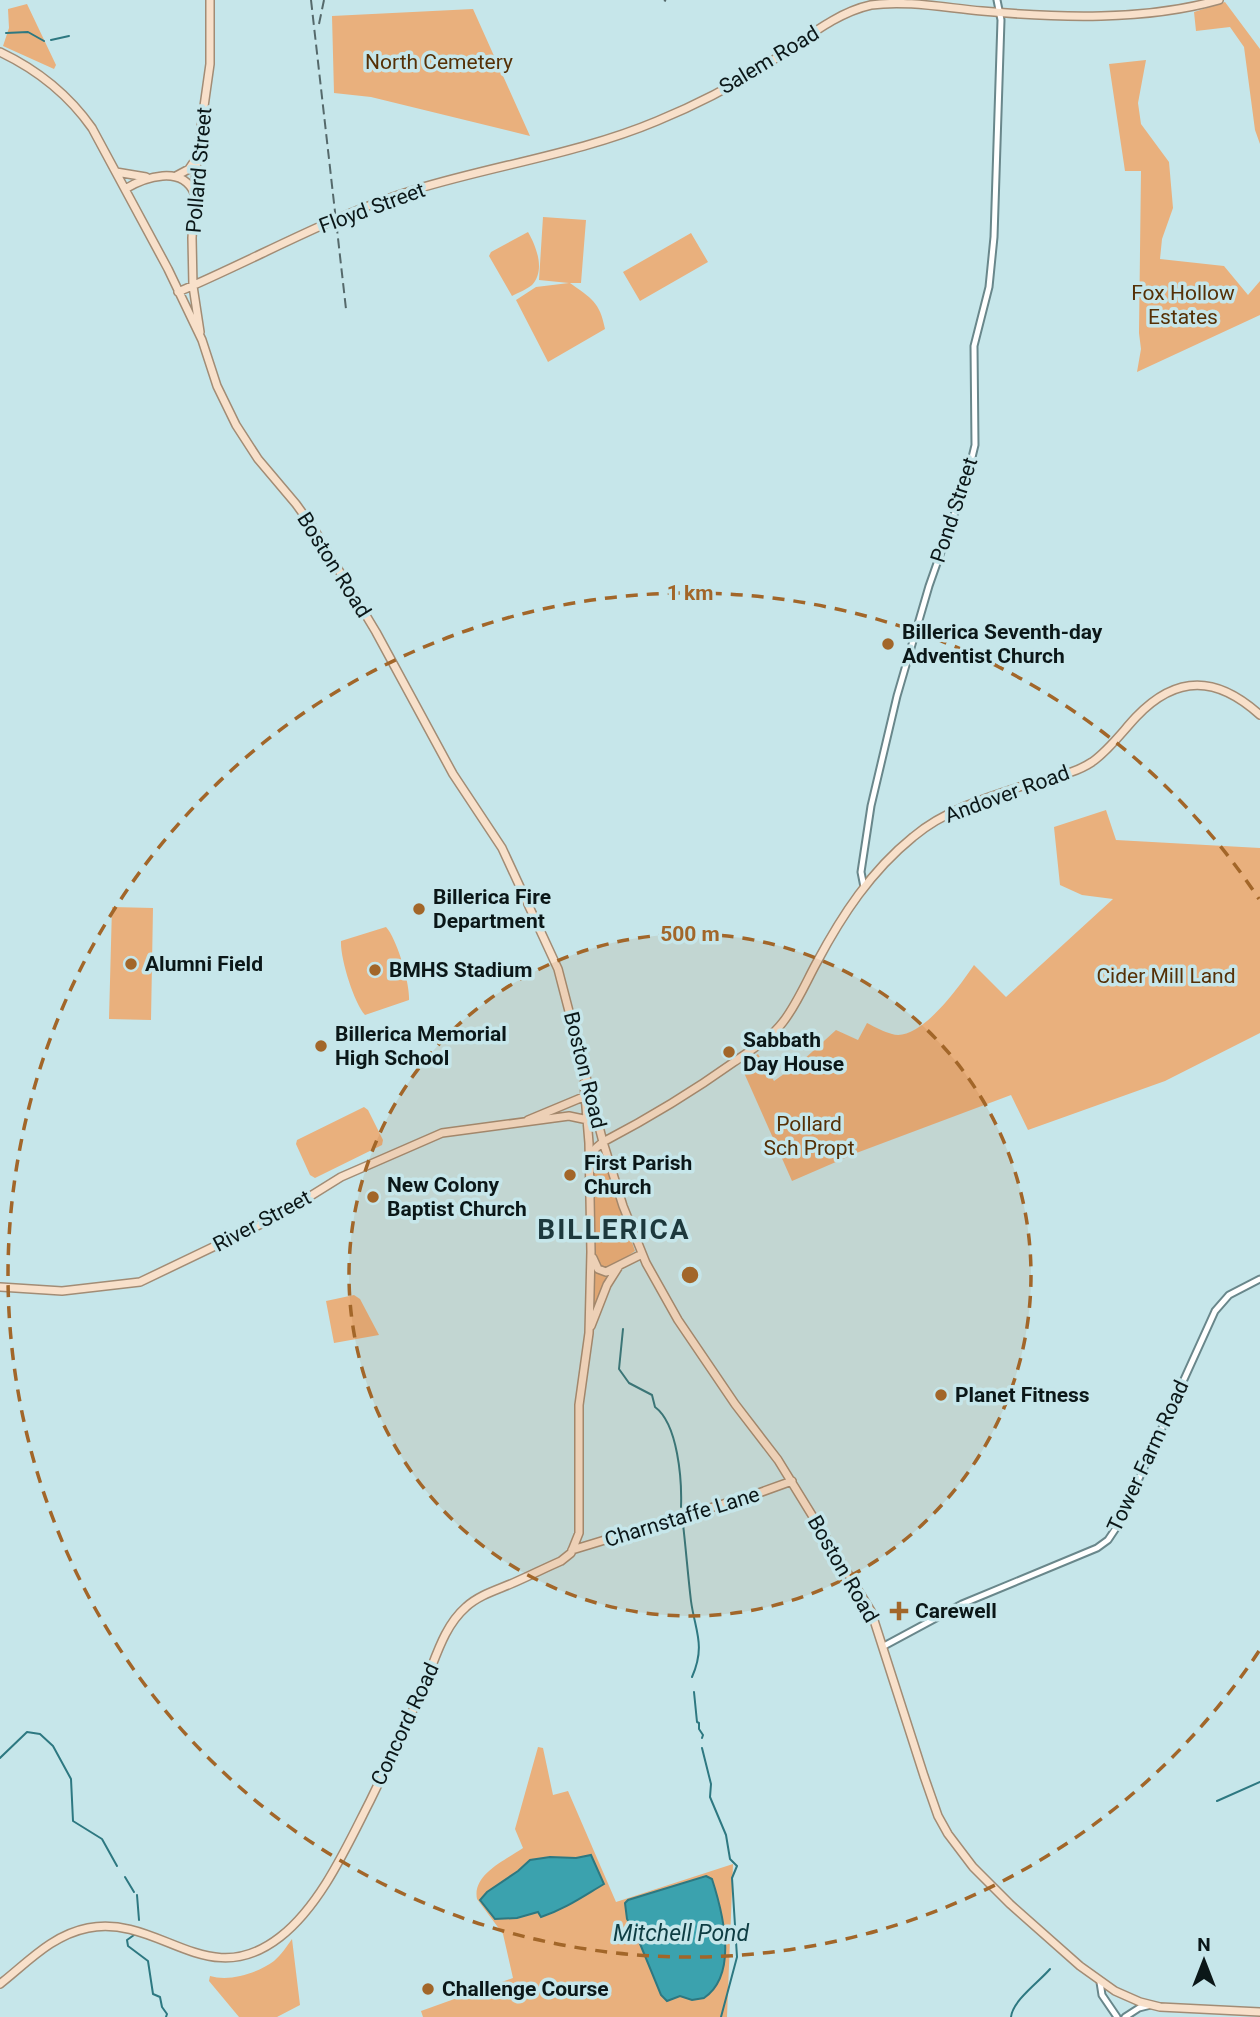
<svg xmlns="http://www.w3.org/2000/svg" width="1260" height="2017" viewBox="0 0 1260 2017" font-family="Roboto,sans-serif">
<style>
.green{fill:#e9b07d;fill-rule:evenodd}
.water{fill:#3ba2ae;stroke:#2d7881;stroke-width:2}
.lines{fill:none;stroke-linecap:round;stroke-linejoin:round}
.stream{stroke:#2d7881;stroke-width:2}
.minor-casing{stroke:#69878b;stroke-width:9}
.major-casing{stroke:#a28c75;stroke-width:10}
.minor{stroke:#fff;stroke-width:5}
.major{stroke:#f8e0ca;stroke-width:7}
.rail{stroke:#55696b;stroke-width:2;stroke-dasharray:10 5;stroke-linecap:butt}
.ring{fill:none;stroke:#a26629;stroke-width:3.5;stroke-dasharray:12 9}
.poi-dot{fill:#a26629;stroke:#c6e6ea;stroke-width:2.5}
.labels{text-anchor:middle;dominant-baseline:central;stroke-width:7;stroke-linejoin:round;paint-order:stroke}
.street-label{font-size:21px;fill:#0b1718;stroke:#c6e6ea}
.park-label{font-size:21px;fill:#553006;stroke:#c6e6ea}
.poi-label{font-size:21px;font-weight:bold;fill:#0b1718;stroke:#c6e6ea;text-anchor:start}
.water-label{font-size:23px;font-style:italic;fill:#0e3d43;stroke:#c6e6ea}
.district-label{font-size:28px;font-weight:bold;letter-spacing:2px;fill:#1d393d;stroke:#c6e6ea}
.centre{fill:#a26629;stroke:#c6e6ea;stroke-width:3.5}
.ring-label{font-size:21px;text-anchor:middle;font-weight:bold;fill:#a26629;stroke:#c6e6ea;stroke-width:7;stroke-linejoin:round;paint-order:stroke}
</style>
<rect width="100%" height="100%" fill="#c6e6ea"/>
<path class="green" d="M1225,2L1260,49V144L1255,130L1244,47L1230,27L1196,31L1194,12Z
M27,4L56,65L54,69L3,46L9,28L8,9Z
M473,9L530,136L371,97L334,93L332,16Z
M1146,60L1138,103L1141,124L1169,162L1173,208L1162,239L1160,259L1224,266L1248,295L1260,281V315L1137,372L1141,349L1139,333L1141,171H1125L1109,64Z
M543,217L586,220L581,283H570C591,298 600,302 605,329L548,362L516,300L536,287L569,283L539,280Z
M528,232C536,246 546,270 532,285C527,289 518,293 512,296L489,256L491,252Z
M691,233L708,262L640,301L623,272Z
M1106,810L1116,840L1260,848V1033L1165,1081L1028,1130L1011,1095L859,1152L792,1181L741,1066L758,1054L774,1081L801,1062L836,1030L858,1040L867,1023C875,1027 884,1032 892,1034C920,1043 961,984 974,965L1006,997L1113,899L1082,895L1060,885L1054,827Z
M112,907L153,908L151,1020L109,1019Z
M386,927C397,939 410,983 409,1000L365,1015C354,1003 340,958 341,941Z
M364,1107L368,1110L383,1140L382,1145L315,1178L310,1175L296,1144L297,1140Z
M596,1162H602L605,1164L635,1251L611,1268L593,1309L595,1245L593,1168Z
M354,1295L360,1299L379,1335L334,1343L326,1301Z
M538,1747L543,1748L553,1795L568,1791L616,1902L733,1864L727,2017H423L421,2011L513,1978L503,1934L477,1899C472,1874 506,1860 523,1848L515,1829ZM550,1857L576,1858L604,1884L581,1897L538,1912L487,1892L518,1871L530,1860Z
M292,1939L300,2005L277,2017H239L209,1981L210,1976C230,1982 258,1973 274,1961C281,1955 287,1946 292,1939Z"/>
<path class="water" d="M591,1855L604,1884C582,1897 565,1909 541,1917L538,1912L517,1918L495,1919L480,1900L487,1892L518,1871L530,1860L550,1857L576,1858Z
M706,1876L712,1879C723,1913 739,1974 704,1998L692,2000L680,1996L667,2001L661,1995L636,1934L627,1919L625,1903L628,1900Z"/>
<g class="lines">
<path class="stream" d="M6,33L28,32L44,41
M51,40L69,36
M623,1329L619,1369L629,1383L652,1395L655,1407C678,1424 682,1480 681,1507
M683,1524C686,1550 688,1576 691,1601C695,1631 706,1645 692,1677
M694,1692L697,1722L699,1723V1729L703,1735L702,1738
M702,1748L711,1784L710,1797L726,1835L730,1859L737,1866L732,1878L737,1957L721,2017
M0,1758L27,1732L40,1734L53,1746L71,1779L73,1821L102,1839L117,1866
M1217,1801L1260,1782
M125,1877L134,1892
M137,1895L139,1920
M134,1935L127,1940L128,1946L148,1961L153,1994L160,1997L162,2007L167,2014L166,2017
M1011,2017C1013,2000 1039,1982 1050,1969"/>
<g class="minor-casing">
<path id="minor" d="M864,887L861,872L871,806L897,696L929,586L967,478L975,445L974,346L989,287L994,237L1001,20L997,0
M884,1646L962,1604L1097,1548L1108,1540L1118,1525L1215,1311L1229,1295L1260,1279
M1100,1982L1102,1995L1117,2017
M1125,2017L1139,2008L1151,2005"/>
</g>
<g class="major-casing">
<path id="major" d="M0,52C38,70 68,94 92,128L168,269L202,340L217,386L236,425L258,459L296,504L314,529L376,632L453,774L502,848L558,969L603,1142L623,1206L646,1263L678,1320L735,1404L778,1460L871,1611L924,1776L938,1816L948,1834L973,1867L1010,1904L1080,1966L1115,1991L1140,2002L1160,2007L1260,2012
M116,172L146,177
M176,176L189,169L195,160
M125,189C145,177 182,165 194,193
M178,292C258,258 334,214 417,189C496,165 581,153 657,121C696,105 735,85 770,62C802,42 834,13 871,5C907,0 946,8 982,11C1058,18 1145,21 1219,0
M200,332L193,286L192,238L197,156L210,64V0
M528,1120L588,1095
M590,1158L596,1148L603,1142C649,1118 692,1092 734,1062C751,1050 770,1039 783,1022C797,1004 806,982 817,962C842,915 871,871 913,837C946,809 991,796 1032,783C1052,777 1074,774 1092,762C1109,750 1122,732 1136,717C1177,674 1217,676 1260,715
M593,1258L598,1269L606,1272L642,1254
M0,1287L62,1291L140,1282L280,1215L341,1177L442,1133L569,1116L588,1120
M591,1326L607,1285L619,1266
M572,1550L756,1494L792,1481
M0,1984C28,1962 52,1935 88,1928C160,1914 207,1994 280,1937C321,1905 347,1846 370,1801C388,1764 405,1728 422,1690C435,1662 442,1628 466,1607C479,1595 497,1590 513,1583C529,1576 545,1568 561,1561L571,1553L579,1533V1405L589,1333L591,1252L589,1143L584,1083"/>
</g>
<use href="#minor" class="minor"/>
<use href="#major" class="major"/>
<path class="rail" d="M311,0L346,309
M664,0L666,1
M319,24L324,0"/>
</g>
<circle cx="690" cy="1275" r="341" fill="#a26629" fill-opacity=".12"/>
<g class="ring">
<circle cx="690" cy="1275" r="341"/>
<path d="M1259 1651A682 682 0 1 1 1259 899"/>
</g>
<g class="poi-dot">
<circle cx="888" cy="644" r="7"/>
<circle cx="419" cy="909" r="7"/>
<circle cx="131" cy="964" r="7"/>
<circle cx="375" cy="970" r="7"/>
<circle cx="321" cy="1046" r="7"/>
<circle cx="729" cy="1052" r="7"/>
<circle cx="570" cy="1175" r="7"/>
<circle cx="373" cy="1197" r="7"/>
<circle cx="941" cy="1395" r="7"/>
<path d="M895.5 1600.5h7v7h7v7h-7v7h-7v-7h-7v-7h7z"/>
<circle cx="428" cy="1989" r="7"/>
</g>
<g class="labels">
<g class="street-label">
<text transform="translate(769 60) rotate(-31)">Salem Road</text>
<text transform="translate(199 170) rotate(-85)">Pollard Street</text>
<text transform="translate(372 208) rotate(-20)">Floyd Street</text>
<text transform="translate(954 510) rotate(-72)">Pond Street</text>
<text transform="translate(334 565) rotate(58)">Boston Road</text>
<text transform="translate(1007 794) rotate(-20)">Andover Road</text>
<text transform="translate(585 1070) rotate(76)">Boston Road</text>
<text transform="translate(262 1221) rotate(-28)">River Street</text>
<text transform="translate(1148 1456) rotate(-65)">Tower Farm Road</text>
<text transform="translate(682 1517) rotate(-17)">Charnstaffe Lane</text>
<text transform="translate(843 1569) rotate(60)">Boston Road</text>
<text transform="translate(405 1724) rotate(-65)">Concord Road</text>
</g>
<g class="park-label">
<text x="439" y="62">North Cemetery</text>
<text x="1183" y="293">Fox Hollow<tspan x="1183" dy="24">Estates</tspan></text>
<text x="1166" y="976">Cider Mill Land</text>
<text x="809" y="1124">Pollard<tspan x="809" dy="24">Sch Propt</tspan></text>
</g>
<g class="poi-label">
<text x="902" y="632">Billerica Seventh-day<tspan x="902" dy="24">Adventist Church</tspan></text>
<text x="433" y="897">Billerica Fire<tspan x="433" dy="24">Department</tspan></text>
<text x="145" y="964">Alumni Field</text>
<text x="389" y="970">BMHS Stadium</text>
<text x="335" y="1034">Billerica Memorial<tspan x="335" dy="24">High School</tspan></text>
<text x="743" y="1040">Sabbath<tspan x="743" dy="24">Day House</tspan></text>
<text x="584" y="1163">First Parish<tspan x="584" dy="24">Church</tspan></text>
<text x="387" y="1185">New Colony<tspan x="387" dy="24">Baptist Church</tspan></text>
<text x="955" y="1395">Planet Fitness</text>
<text x="915" y="1611">Carewell</text>
<text x="442" y="1989">Challenge Course</text>
</g>
<g class="water-label">
<text x="681" y="1933">Mitchell Pond</text>
</g>
<g class="district-label">
<text x="614" y="1229">BILLERICA</text>
</g>
</g>
<circle cx="690" cy="1275" r="10" class="centre"/>
<g class="ring-label">
<text x="690" y="600">1 km</text>
<text x="690" y="941">500 m</text>
</g>
<g transform="translate(1204 1961)" stroke="#c6e6ea" stroke-width="5" paint-order="stroke">
<path d="M0-5L12 26L0 18L-12 26Z" fill="#0b1718"/>
<text y="-10" font-size="19" font-weight="bold" text-anchor="middle" fill="#0b1718">N</text>
</g>
</svg>
